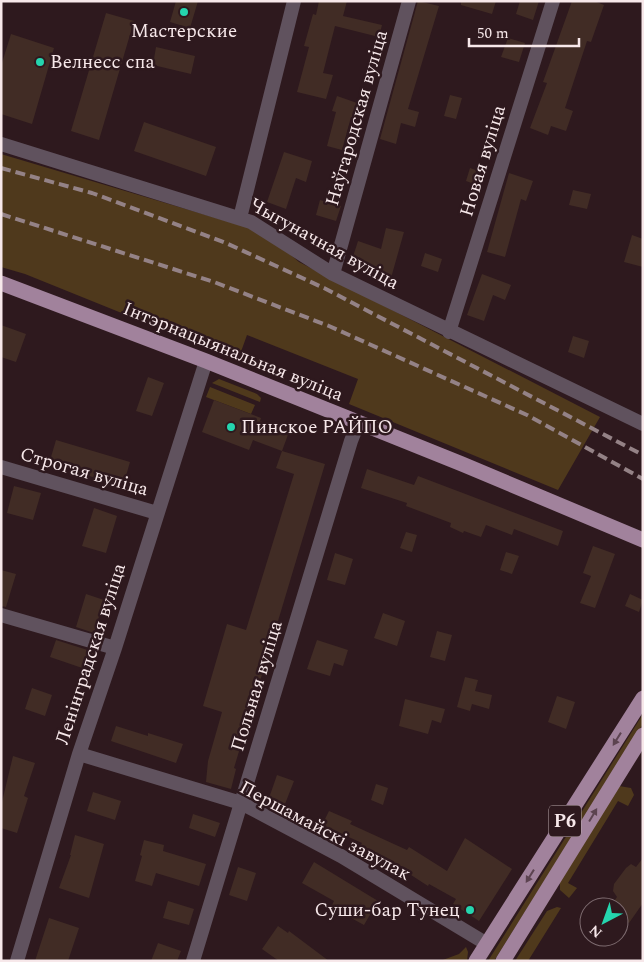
<svg xmlns="http://www.w3.org/2000/svg" width="644" height="962" viewBox="0 0 644 962" font-family="Spectral,serif">
<style>
.green{fill:#4f391c}
.building{fill:#412c25}
.lines{fill:none;stroke-linecap:round;stroke-linejoin:round}
.minor{stroke:#60525e;stroke-width:14}
.major{stroke:#a1829c;stroke-width:15}
.rail{stroke:#948286;stroke-width:4;stroke-dasharray:10 5;stroke-linecap:butt}
.oneway{fill:#5c4350}
.poi-dot{fill:#25d5ae;stroke:#2e191e;stroke-width:2}
.labels{text-anchor:middle;dominant-baseline:central;stroke-width:5;stroke-linejoin:round;paint-order:stroke}
.shield{fill:#2e191e;stroke:#bbaaad;stroke-width:1}
.shield-label{font-size:18px;font-weight:bold;fill:#f7e8ea}
.poi-label{font-size:19px;fill:#f7e8ea;stroke:#2e191e;text-anchor:start}
.street-label{font-size:19px;fill:#f7e8ea;stroke:#2e191e}
</style>
<rect width="100%" height="100%" fill="#2e191e"/>
<path class="green" d="M1,154L253,229L278,244L299,262L600,417L558,490L349,404L358,379L247,335L238,360L25,274L1,267Z
M219,379L257,394L261,398L260,402L212,383Z
M210,387L255,405L251,414L206,397Z
M643,714V724L494,961H488Z
M619,786L631,788L634,795L628,806L618,801L568,883L577,888L569,898L560,890V882Z
M557,907L561,908L528,961H515L547,911Z
M466,947L468,952L467,961H440L459,954Z"/>
<path class="building" d="M176,1H198L190,28L170,22Z
M319,1H347L343,16L382,25L379,37L335,26L323,73L333,75L326,99L297,92L309,47L304,46L313,14L316,15Z
M418,1L439,6L408,109L419,112L415,127L401,123L396,144L380,139Z
M461,1H496L492,14L461,5Z
M520,1H539L533,20L516,14Z
M572,1H594L604,5L591,42L587,41L565,108L573,111L566,131L551,126L548,135L530,128L547,83L543,82Z
M106,13L134,21L99,140L71,131Z
M11,34L54,48L32,124L1,114V66Z
M508,38L525,43L519,62L501,57Z
M156,47L195,56L191,74L153,65Z
M450,95L462,98L456,119L444,116Z
M337,96L360,104L356,119L351,117L342,150L327,146L336,112L332,111Z
M144,122L216,147L206,176L134,151Z
M284,152L312,161L306,182L296,178L286,209L267,202Z
M470,168L484,173L480,186L466,181Z
M509,173L533,181L526,201L521,199L505,257L487,252Z
M573,190L591,194L587,209L569,205Z
M320,200L341,206L336,221L316,215Z
M386,228L404,232L391,278L350,266L358,241L381,249Z
M632,235L643,239V267L624,262Z
M425,253L442,259L438,272L421,266Z
M482,274L511,285L505,300L493,295L484,321L467,315Z
M1,325L26,334L16,362L1,357Z
M573,336L589,341L584,358L568,352Z
M148,377L164,383L152,416L136,411Z
M214,400L261,418L260,421L289,432L282,451L253,440L249,450L202,432Z
M56,440L130,462L123,486L49,464Z
M282,451L325,464L234,768L236,769L231,789L206,782L208,761L222,712L203,706L227,624L246,630L294,474L276,468Z
M367,469L414,485L418,476L563,531L558,546L514,529L512,535L486,525L481,537L464,531L463,533L450,527L451,523L406,506L407,503L361,488Z
M14,486L41,493L33,520L7,513Z
M94,508L117,516L106,553L82,546Z
M406,532L417,535L412,552L400,548Z
M593,546L615,554L595,608L580,603L591,576L583,573Z
M506,552L519,556L512,574L500,570Z
M335,553L353,559L345,585L327,580Z
M1,570L16,574L6,607L1,606Z
M86,594L104,600L94,633L76,627Z
M630,594L643,600L639,612L625,606Z
M383,613L405,621L397,646L374,638Z
M437,631L452,635L445,661L430,657Z
M56,640L97,653L91,671L50,657Z
M317,640L348,650L343,666L334,663L330,676L307,669Z
M465,677L478,680L475,691L492,695L489,709L472,704L470,711L457,707Z
M32,688L52,695L45,716L25,709Z
M557,696L575,702L566,729L548,722Z
M405,699L445,709L441,723L432,720L428,734L399,726Z
M116,726L148,736V733L183,744L176,763L111,741Z
M13,756L35,763L24,796L28,798L17,833L1,828V806Z
M277,775L294,781L285,804L269,798Z
M376,784L388,788L383,805L371,800Z
M93,792L121,801L115,820L87,811Z
M329,811L352,821L350,824L407,850L409,847L447,871L465,838L512,869L479,921L453,904L456,899L429,884L428,886L391,862L359,848L362,843L322,825Z
M193,814L220,823L215,837L189,828Z
M75,835L104,844L89,898L59,888L71,855H70Z
M144,840L164,845L163,851L206,864L199,886L156,873L152,886L135,881L142,856L140,855Z
M643,858V903L629,923L619,916V907H610L617,897L613,891L614,884L626,868L631,864L636,867Z
M314,862L378,901L364,925L331,907L334,901L302,883Z
M238,867L256,873L247,901L229,895Z
M168,901L194,909L189,925L163,918Z
M49,918L79,928L68,961H35Z
M278,926L288,933L289,931L329,961H279L262,949Z
M158,943L181,951L177,961H151Z"/>
<g class="lines">
<path class="minor" d="M1,144L251,222L333,274L643,424
M240,218L294,1
M333,274L409,1
M449,332L553,1
M1,467L157,513
M1,615L115,648
M79,754L241,803L341,856L487,944
M17,961L79,754L115,648L206,361
M193,961L351,441L358,423"/>
<path class="major" d="M1,283L206,361L462,464L643,540
M476,961L643,698
M503,961L643,735"/>
<path class="rail" d="M1,168L92,193L226,243L324,288L643,455
M1,214L214,282L329,326L527,415L643,479"/>
</g>
<defs><path id="oneway-solid" d="M-6-.8H1V-3.2L6.5 0L1 3.2V.8H-6Z" transform="scale(1.25)"/></defs>
<g class="oneway">
<use href="#oneway-solid" transform="translate(617 739) rotate(122)"/>
<use href="#oneway-solid" transform="translate(593 815) rotate(-59)"/>
<use href="#oneway-solid" transform="translate(530 876) rotate(122)"/>
</g>
<g class="poi-dot">
<circle cx="184" cy="12" r="5"/>
<circle cx="40" cy="62" r="5"/>
<circle cx="231" cy="427" r="5"/>
<circle cx="470" cy="910" r="5"/>
</g>
<g class="labels">
<rect class="shield" x="549" y="805.5" width="32" height="31" rx="4"/>
<g class="shield-label">
<text x="565" y="821">Р6</text>
</g>
<g class="poi-label">
<text x="184" y="31" text-anchor="middle">Мастерские</text>
<text x="50" y="62">Велнесс спа</text>
<text x="241" y="427">Пинское РАЙПО</text>
<text x="460" y="910" text-anchor="end">Суши-бар Тунец</text>
</g>
<g class="street-label">
<text transform="translate(357 118) rotate(-74)">Наўгародская вуліца</text>
<text transform="translate(483 161) rotate(-73)">Новая вуліца</text>
<text transform="translate(324 244) rotate(29)">Чыгуначная вуліца</text>
<text transform="translate(233 352) rotate(22)">Інтэрнацыянальная вуліца</text>
<text transform="translate(84 472) rotate(16)">Строгая вуліца</text>
<text transform="translate(91 654) rotate(-72)">Ленінградская вуліца</text>
<text transform="translate(257 686) rotate(-73)">Польная вуліца</text>
<text transform="translate(325 831) rotate(28)">Першамайскі завулак</text>
</g>
</g>
<rect width="644" height="962" fill="none" stroke="#f7e8ea" stroke-width="5"/>
<g transform="translate(604 922) rotate(221)"><circle r="24" fill="#2e191e" stroke="#7e6c70"/>
<path d="M0-4L9 19L0 12L-9 19Z" fill="#25d5ae"/>
<text y="-8" font-size="14" font-weight="bold" text-anchor="middle" fill="#f7e8ea">N</text>
</g>
<path d="M469 38v8h110v-8" fill="none" stroke="#f7e8ea" stroke-width="2.5"/>
<text x="477" y="38" font-size="15" fill="#f7e8ea" stroke="#2e191e" stroke-width="4" paint-order="stroke">50 m</text>
</svg>
